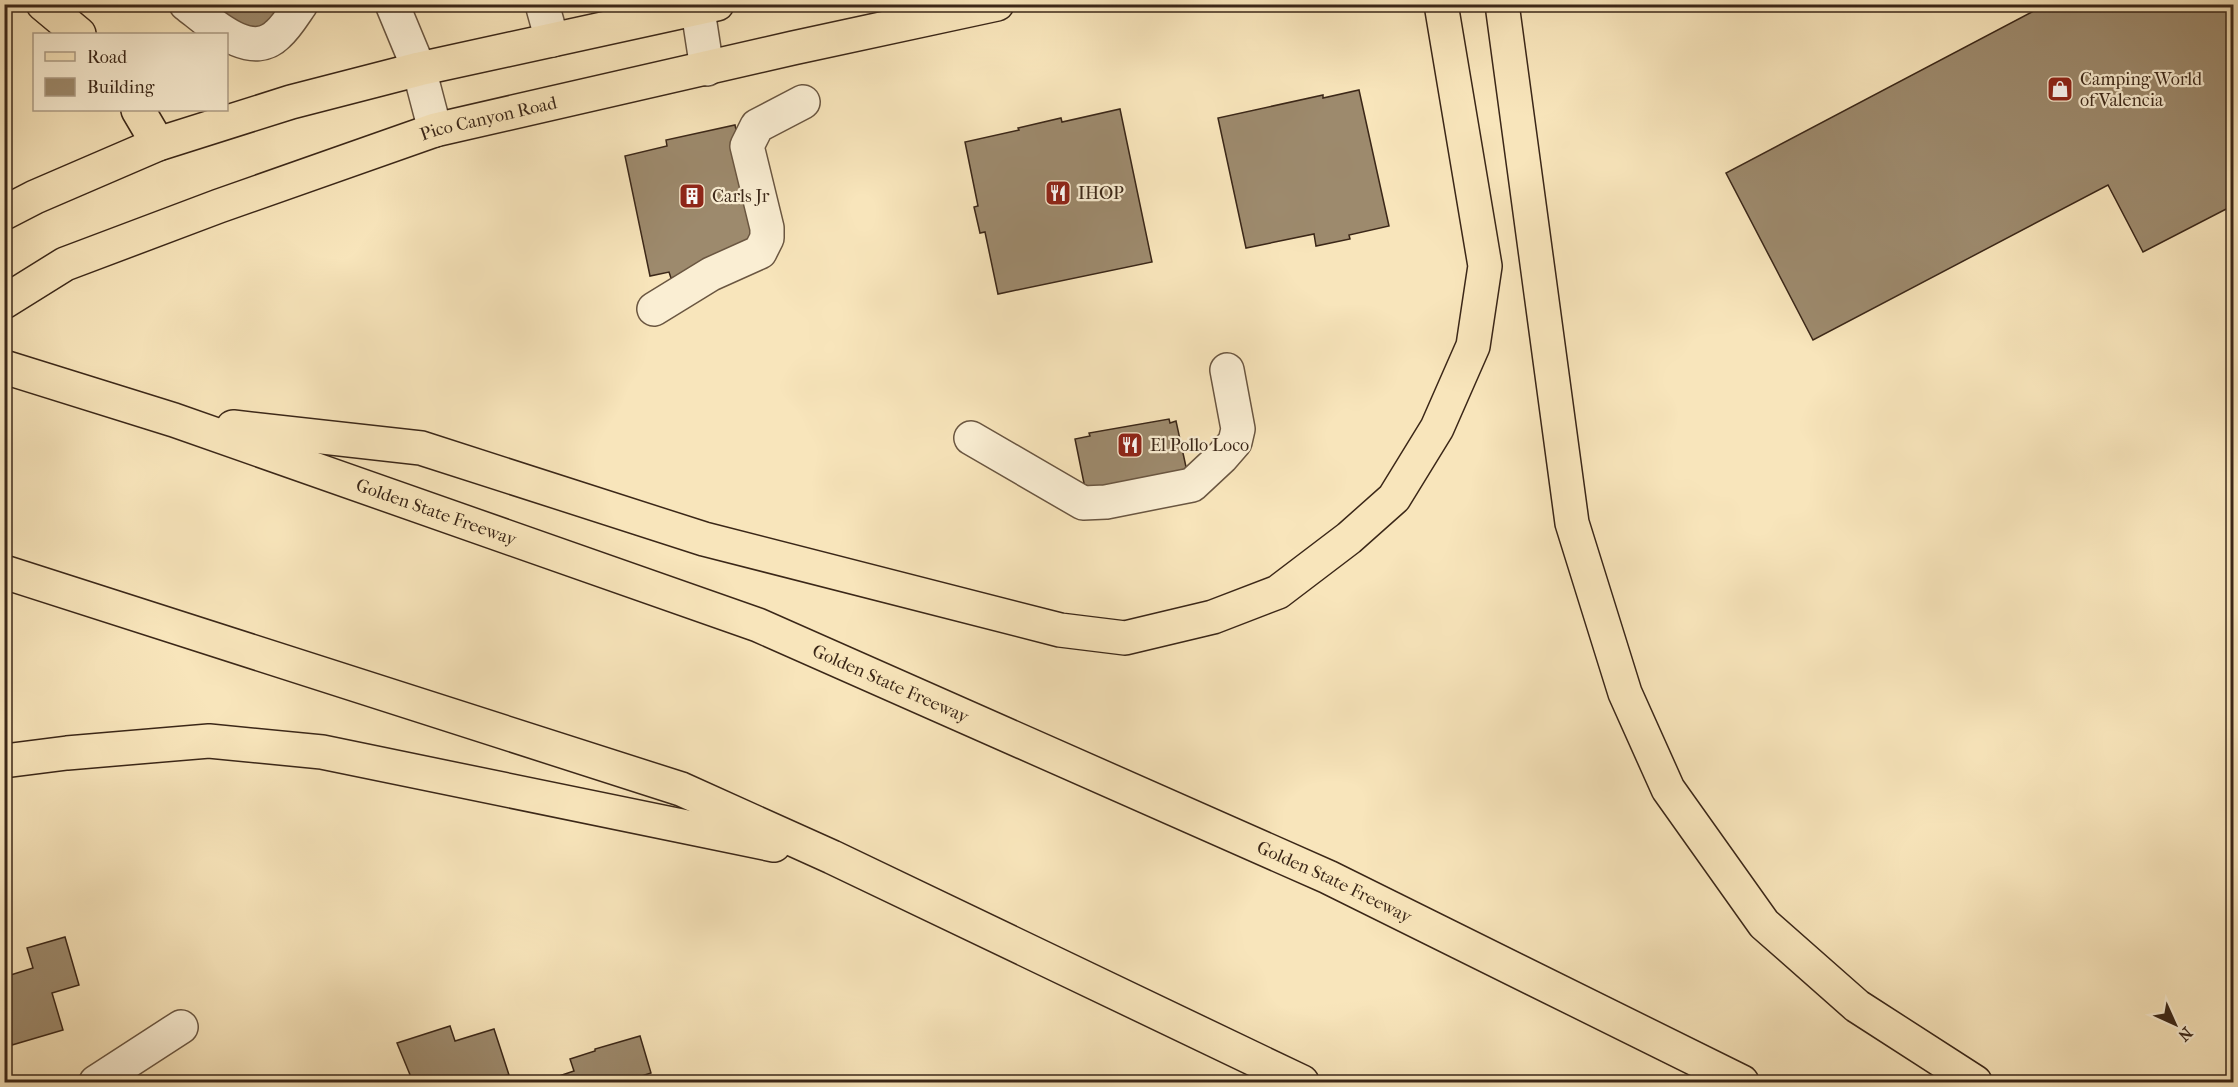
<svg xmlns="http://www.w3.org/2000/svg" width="2238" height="1087" viewBox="0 0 2238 1087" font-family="'IM FELL French Canon',serif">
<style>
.building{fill:#9d8a6d;stroke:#3b2718;stroke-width:1.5}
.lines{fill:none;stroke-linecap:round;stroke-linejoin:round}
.minor-casing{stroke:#6a5641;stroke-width:36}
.major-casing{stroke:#3b2718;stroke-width:36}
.highway-casing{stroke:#3b2718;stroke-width:36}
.minor{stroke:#faeed3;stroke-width:33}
.major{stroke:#f8e5bb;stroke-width:33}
.highway{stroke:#f8e5bb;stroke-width:33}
.labels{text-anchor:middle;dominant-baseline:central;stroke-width:4.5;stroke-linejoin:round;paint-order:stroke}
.poi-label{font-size:18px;fill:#3b2718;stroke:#faeed3;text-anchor:start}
.street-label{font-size:18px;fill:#3b2718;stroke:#faeed3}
</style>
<rect width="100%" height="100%" fill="#f8e5bb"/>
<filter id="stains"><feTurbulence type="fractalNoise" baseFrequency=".00333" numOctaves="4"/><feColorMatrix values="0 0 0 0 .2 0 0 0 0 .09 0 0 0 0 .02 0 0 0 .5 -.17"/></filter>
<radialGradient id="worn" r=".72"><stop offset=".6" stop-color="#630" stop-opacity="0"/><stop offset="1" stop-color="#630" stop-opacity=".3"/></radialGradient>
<path class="building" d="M211,4H290L260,43Z
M2047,4H2234V205L2143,252L2108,185L1813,340L1726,173Z
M1359,90L1389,226L1349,235L1350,239L1316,246L1314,234L1246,248L1218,118L1323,95V98Z
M1120,109L1152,262L998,294L985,232L980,233L974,207L978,206L965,142L1019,130L1018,128L1061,118L1062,122Z
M735,125L759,237L698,272L671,278L669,272L650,276L625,156L667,146L666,140Z
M1169,419L1170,423L1176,421L1188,476L1087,498L1075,439L1090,436L1089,433Z
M65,937L79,985L52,993L63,1030L12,1045L11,1041L4,1043V977L33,968L27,948Z
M450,1026L455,1041L494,1029L509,1075L503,1076L505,1082H413L397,1043Z
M640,1036L651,1073L623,1082H554L553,1078L574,1071L570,1059L595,1051V1049Z"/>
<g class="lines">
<g class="minor-casing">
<path id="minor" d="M186,4C210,22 250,62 278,34C287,26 294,14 301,4
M392,4L419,69L435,130
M542,4L552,40
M697,4L707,69
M654,309L711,274L760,252L767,238V228L747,146L757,126L803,102
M971,438L1083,503L1106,502L1192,485L1222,457L1235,442L1238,429L1227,370
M96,1082L181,1027"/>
</g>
<g class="major-casing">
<g id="major">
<path d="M4,213L35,197L158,144L291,102L419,69L717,4"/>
<path id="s1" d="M4,302L65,264L219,206L435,130L793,48L997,4"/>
</g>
</g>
<g class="highway-casing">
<g id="highway">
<path d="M43,4L79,34"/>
<path d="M1502,4L1572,523L1625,693L1668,789L1764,924L1857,1006L1975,1082"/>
<path d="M138,110L158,144"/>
<path id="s2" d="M4,367L174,420L758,625L1328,877L1742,1082"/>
<path d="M233,427L421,448L704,539L1060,630L1125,638L1213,617L1278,592L1349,538L1394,498L1437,428L1473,346L1485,266L1441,4"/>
<path d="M4,572L681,789L832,857L1302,1082"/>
<path d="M4,761L67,753L209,741L322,752L774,845"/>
</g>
</g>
<use href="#minor" class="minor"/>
<use href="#major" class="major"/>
<use href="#highway" class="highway"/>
</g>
<defs>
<g id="shop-square" transform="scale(1.35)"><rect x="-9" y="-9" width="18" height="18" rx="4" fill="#8f2418" stroke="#faeed3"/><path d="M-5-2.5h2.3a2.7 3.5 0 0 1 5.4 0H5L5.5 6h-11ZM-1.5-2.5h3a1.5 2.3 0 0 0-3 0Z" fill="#fff"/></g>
<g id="restaurant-square" transform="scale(1.35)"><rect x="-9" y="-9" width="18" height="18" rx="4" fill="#8f2418" stroke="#faeed3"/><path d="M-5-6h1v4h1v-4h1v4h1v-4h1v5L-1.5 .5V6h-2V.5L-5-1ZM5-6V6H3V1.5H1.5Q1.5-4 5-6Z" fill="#fff"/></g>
<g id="building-square" transform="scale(1.35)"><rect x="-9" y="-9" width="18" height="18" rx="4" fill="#8f2418" stroke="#faeed3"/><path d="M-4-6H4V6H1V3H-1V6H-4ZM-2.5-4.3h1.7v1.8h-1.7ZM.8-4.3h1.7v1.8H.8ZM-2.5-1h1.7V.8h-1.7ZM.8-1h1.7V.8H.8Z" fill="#fff"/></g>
</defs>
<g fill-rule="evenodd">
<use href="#shop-square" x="2060" y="89"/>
<use href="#restaurant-square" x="1058" y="193"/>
<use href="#building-square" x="692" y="196"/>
<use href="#restaurant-square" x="1130" y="445"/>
</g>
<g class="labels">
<g class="poi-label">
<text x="2080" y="79">Camping World<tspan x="2080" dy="21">of Valencia</tspan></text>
<text x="1078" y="193">IHOP</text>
<text x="712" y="196">Carls Jr</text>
<text x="1150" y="445">El Pollo Loco</text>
</g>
<g class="street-label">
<text stroke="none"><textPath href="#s1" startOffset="520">Pico Canyon Road</textPath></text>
<text stroke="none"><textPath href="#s2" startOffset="456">Golden State Freeway</textPath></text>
<text stroke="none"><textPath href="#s2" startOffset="942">Golden State Freeway</textPath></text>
<text stroke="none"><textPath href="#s2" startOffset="1428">Golden State Freeway</textPath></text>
</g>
</g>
<rect width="2238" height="1087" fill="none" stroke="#f8e5bb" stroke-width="24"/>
<rect x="6" y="6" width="2226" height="1075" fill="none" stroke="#3b2718" stroke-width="3"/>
<rect x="12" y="12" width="2214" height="1063" fill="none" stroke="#3b2718" stroke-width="1.5"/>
<rect x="33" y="33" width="195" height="78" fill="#faeed3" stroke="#ae9e88" stroke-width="1.5"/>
<rect x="45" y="52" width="30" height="9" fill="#f8e5bb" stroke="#ae9e88" stroke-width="1.5"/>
<text x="87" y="63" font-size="18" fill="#3b2718">Road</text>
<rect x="45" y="78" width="30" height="18" fill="#9d8a6d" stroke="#ae9e88" stroke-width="1.5"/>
<text x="87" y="93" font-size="18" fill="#3b2718">Building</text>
<g transform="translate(2175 1024) rotate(135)" stroke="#faeed3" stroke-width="4.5" paint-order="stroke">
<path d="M0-4.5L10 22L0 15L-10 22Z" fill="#3b2718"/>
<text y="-9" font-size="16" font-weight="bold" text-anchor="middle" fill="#3b2718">N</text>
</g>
<rect width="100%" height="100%" filter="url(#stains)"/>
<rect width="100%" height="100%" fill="url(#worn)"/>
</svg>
